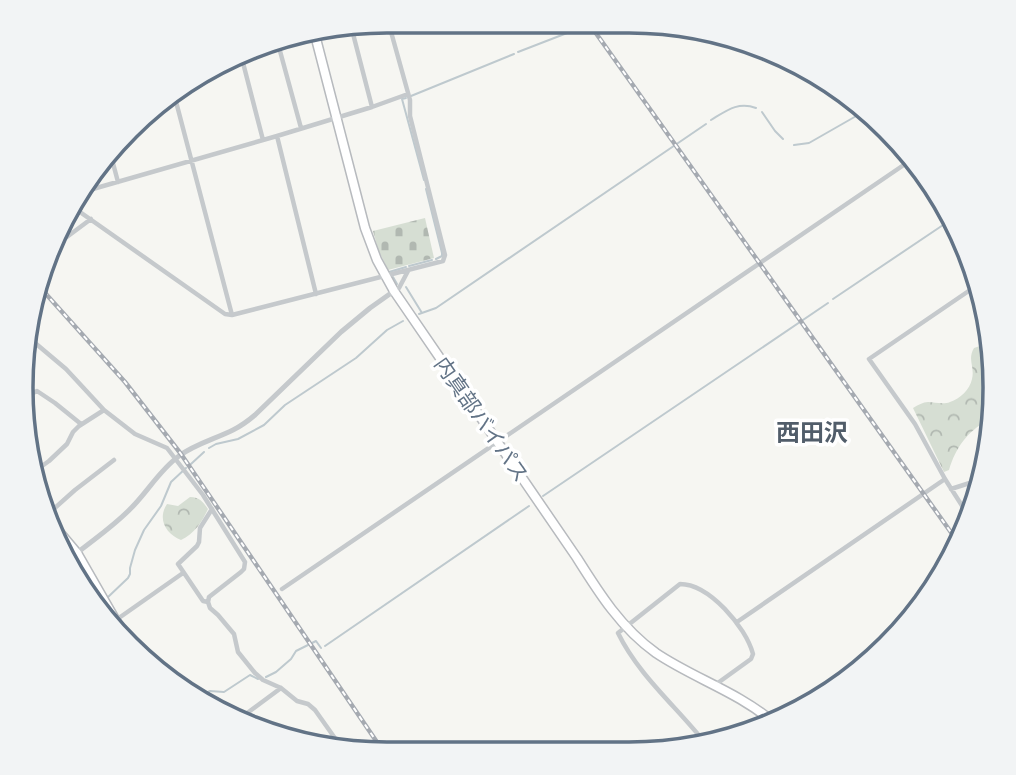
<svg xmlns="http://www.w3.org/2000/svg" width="1016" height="775" viewBox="0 0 1016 775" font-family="Ubuntu,'Noto Sans JP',sans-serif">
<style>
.forest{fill:url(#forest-crowns)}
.cemetery{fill:url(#cemetery-stones)}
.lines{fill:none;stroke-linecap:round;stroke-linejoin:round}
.stream{stroke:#bec9ce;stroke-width:2}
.trunk-casing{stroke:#b7babe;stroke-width:11}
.minor{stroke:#c5c9cc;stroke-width:4.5}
.tertiary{stroke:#c5c9cc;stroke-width:5}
.trunk{stroke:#fff;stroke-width:8}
.rail-casing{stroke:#a5aab1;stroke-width:4.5}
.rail{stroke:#fff;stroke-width:2;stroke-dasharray:5;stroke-linecap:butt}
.labels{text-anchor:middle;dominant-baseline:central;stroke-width:7;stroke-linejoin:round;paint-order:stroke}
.street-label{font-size:21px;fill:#627386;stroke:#fff}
.quarter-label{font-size:24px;font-weight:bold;fill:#515d6a;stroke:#fff}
.rim{fill:none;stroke:#627386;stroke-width:3.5}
</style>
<defs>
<pattern id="forest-crowns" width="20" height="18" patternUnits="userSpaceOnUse" patternTransform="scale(1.75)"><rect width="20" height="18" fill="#d6ded3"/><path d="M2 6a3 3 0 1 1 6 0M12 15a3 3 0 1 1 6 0" fill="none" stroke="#b1b8b1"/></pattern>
<pattern id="cemetery-stones" width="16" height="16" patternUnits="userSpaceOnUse" patternTransform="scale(1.75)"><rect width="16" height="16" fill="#d6ded3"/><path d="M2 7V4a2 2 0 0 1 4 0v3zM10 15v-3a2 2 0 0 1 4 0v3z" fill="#b1b8b1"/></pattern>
</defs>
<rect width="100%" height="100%" fill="#f6f6f2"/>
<path class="forest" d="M980,346L985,348L988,352V420C967,432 956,447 949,470L944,472L913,408C918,405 923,402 928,402C935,402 943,405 950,402C960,399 970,389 972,379C975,366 967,360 974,348Z
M190,497C200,497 203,502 208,509C202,522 194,534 181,540C166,534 157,519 167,504L178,506Z"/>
<path class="cemetery" d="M425,218L434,258L388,270L378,249L373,231Z"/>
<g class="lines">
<path class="stream" d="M518,52L580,28
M411,96L514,54
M406,98L402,99L424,180
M762,112L775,131L783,139
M711,120C726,111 738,101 756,108
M794,145L809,143L865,111
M426,189L442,253V256L436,259
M409,266L432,260
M389,272L406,267
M393,277L397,284
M406,287L422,313
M833,299L949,221
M419,314L436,308L706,124
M209,448L216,444L238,439L264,425L285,405L356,358L387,330L403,321
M191,464L204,452
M543,496L828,303
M107,598L128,578L130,574V568L135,550L144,530L161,506L171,482L186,468
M312,643L316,641L321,648
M325,646L529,506
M266,677L276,672L291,659L296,651L308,645
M196,698L210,691L224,692L250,675L258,679"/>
<g class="trunk-casing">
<path id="trunk" d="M314,31L365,228L377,260L394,291L577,558C599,593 621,628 656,653C693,678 738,692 773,722
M45,515L77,553L120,628"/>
</g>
<path class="minor" d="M351,26L372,107
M277,40L301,128
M241,55L263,140
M174,94L232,315
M277,136L316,294
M116,145L131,141
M110,152L118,182
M79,193L277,136L372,107L408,94
M70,205L225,314L232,315L443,261L445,255L410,116V100L388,21
M58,233L63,239
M52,248L91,219
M40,277L41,279
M394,291L399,288L408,271
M30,322C42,310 40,306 34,291
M28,337L66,369L104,410L135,434L167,448L203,495L245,562L244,569L241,572L209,597L208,602L210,608L218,615L234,634L238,652L255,673L263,680L281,688L297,701L308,704L315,710L344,751
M23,398L37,391L55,403L81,424
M35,471L49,461L67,444L73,432L79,426L104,410
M951,489L979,480
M966,512L945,479L915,424L869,359L976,286
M47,515L75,490L114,460
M282,589L911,160
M208,602L203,601L178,564L197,546L199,542L200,528L212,509
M116,620L183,573
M737,622L945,479
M239,719L281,688
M706,744C677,707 639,676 618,633L680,584C709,584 746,627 753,654L751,659L715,685"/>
<path class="tertiary" d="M77,553C97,537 118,523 135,504C150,488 161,469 179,456C195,444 215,439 233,430C241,426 248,421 255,415L341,332L370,308L394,291"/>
<use href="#trunk" class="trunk"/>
<g class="rail-casing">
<path id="rail" d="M588,22L955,538
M37,284L125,382L181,454L383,751"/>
</g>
<use href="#rail" class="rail"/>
</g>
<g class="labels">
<g class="street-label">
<text transform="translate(482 419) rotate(55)">内真部バイパス</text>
</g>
<g class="quarter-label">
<text x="812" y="432">西田沢</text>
</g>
</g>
<path d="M0 0H1016V775H0ZM387 33H629A354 354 0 0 1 983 387V388A354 354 0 0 1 629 742H387A354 354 0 0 1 33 388V387A354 354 0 0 1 387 33Z" fill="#f2f4f5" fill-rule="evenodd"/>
<path class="rim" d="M387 33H629A354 354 0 0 1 983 387V388A354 354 0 0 1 629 742H387A354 354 0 0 1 33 388V387A354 354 0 0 1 387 33Z"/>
</svg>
